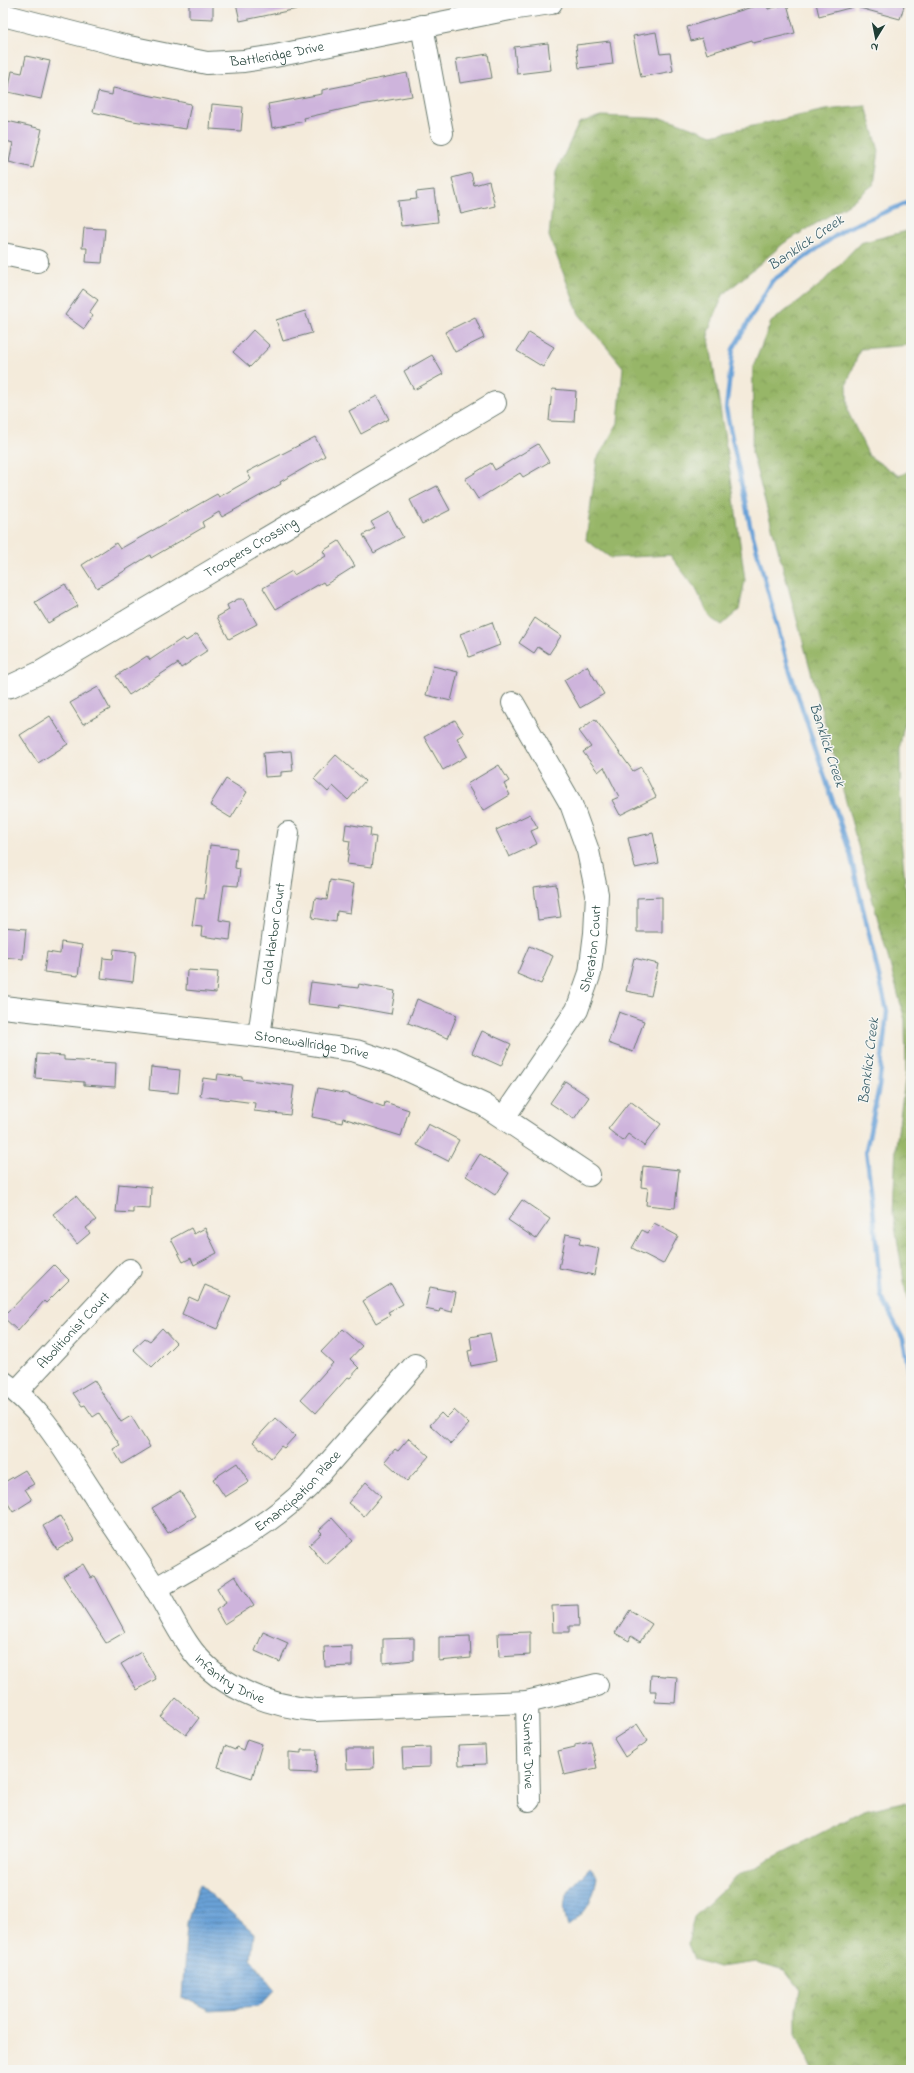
<svg xmlns="http://www.w3.org/2000/svg" width="914" height="2073" viewBox="0 0 914 2073" font-family="'Indie Flower',sans-serif">
<style>
.forest{fill:url(#forest-crowns);stroke:#5b7a4e}
.water{fill:url(#water-rules);stroke:#446f86}
.lines{fill:none;stroke-linecap:round;stroke-linejoin:round}
.stream{stroke:#69a1d7;stroke-width:4.5}
.building{fill:#ceb4dc}
.minor-casing{stroke:#6a7a6e;stroke-width:24}
.minor{stroke:#fff;stroke-width:22}
.labels{text-anchor:middle;dominant-baseline:central;stroke-width:3;stroke-linejoin:round;paint-order:stroke}
.street-label{font-size:14px;fill:#1f3d34;stroke:#f6f6f2}
.water-label{font-size:15px;font-style:italic;fill:#355b65;stroke:#f6f6f2}
</style>
<defs>
<pattern id="forest-crowns" width="20" height="18" patternUnits="userSpaceOnUse"><rect width="20" height="18" fill="#97b668"/><path d="M2 6a3 3 0 1 1 6 0M12 15a3 3 0 1 1 6 0" fill="none" stroke="#7b9556"/></pattern>
<pattern id="water-rules" width="6" height="5" patternUnits="userSpaceOnUse"><rect width="6" height="5" fill="#69a1d7"/><path d="M0 2.5h6" fill="none" stroke="#5684af"/></pattern>
</defs>
<rect width="100%" height="100%" fill="#f6f6f2"/>
<filter id="ink" filterUnits="userSpaceOnUse"><feTurbulence type="fractalNoise" baseFrequency=".025" numOctaves="2"/><feDisplacementMap in="SourceGraphic" scale="8" xChannelSelector="R" yChannelSelector="G"/><feConvolveMatrix kernelMatrix="1 2 1 2 8 2 1 2 1" color-interpolation-filters="sRGB"/></filter>
<filter id="wash" filterUnits="userSpaceOnUse"><feTurbulence type="fractalNoise" baseFrequency=".012" numOctaves="4" result="noise"/><feDisplacementMap in="SourceGraphic" scale="16" xChannelSelector="R" yChannelSelector="G"/><feGaussianBlur stdDeviation="0.9" result="paint"/><feColorMatrix in="noise" values="0 0 0 0 0 0 0 0 0 0 0 0 0 0 0 0 0 1.4 0 .05"/><feComposite in="paint" operator="in"/></filter>
<g filter="url(#wash)">
<rect width="100%" height="100%" fill="#f4ebdb"/>
<path class="forest" d="M866,106L879,151L874,184L850,203L784,243L723,295L708,332L733,491L745,580L739,610L722,625L710,617L696,589L670,555L611,558L586,540L597,459L618,423L623,367L579,314L549,236L556,172L579,123L601,116L669,119L712,135L825,110Z
M911,230V345L860,349L847,384L848,412L869,456L899,476L911,470V684L900,746L901,840L911,941V1310L906,1294L893,1214L896,1146L906,1073L905,1020L752,453L753,367L771,322L820,285L860,243Z
M903,1802L911,1806V2070H812L796,2033V2011L800,1989L785,1970L757,1962L718,1967L694,1959L688,1944L694,1917L739,1875L864,1811Z"/>
<path class="water" d="M590,1868L597,1876C593,1900 588,1912 568,1926C558,1894 570,1890 590,1868Z
M199,1884L254,1933L251,1959L275,1990L259,2007L209,2010L182,1997L187,1923Z"/>
<g class="lines">
<path class="stream" d="M911,201L845,229L772,281L733,349L726,409L750,525L788,665L850,853L887,1011L879,1087L866,1151L872,1196L881,1296L903,1339L911,1382"/>
</g>
<g id="blocks">
<path class="building" d="M189,3H213V19L189,18Z
M236,3H296L297,9L240,21Z
M765,3H767L768,9L787,4L795,33L753,43L752,40L707,54L702,38L691,41L687,27Z
M816,3H852L853,7L819,16Z
M857,3H905L900,19L856,7Z
M656,32L660,54L670,53L673,71L641,77L633,36Z
M610,41L613,64L579,68L576,45Z
M548,43L551,70L517,74L514,47Z
M488,54L492,78L460,83L456,59Z
M26,56L50,61L41,99L8,92L12,71L22,73Z
M407,73L412,96L361,105L304,118L305,121L272,128L268,104L322,94V90Z
M113,88L191,104L186,129L133,121L93,112L98,92L112,95Z
M212,104L243,107L241,131L210,129Z
M3,120L42,129L33,168L9,162L13,143L3,140Z
M471,173L474,185L489,181L495,206L461,214L452,178Z
M434,190L438,222L401,226L398,201L417,199L416,192Z
M84,228L105,229L102,263L86,262L87,248H82Z
M83,289L98,300L89,313L93,316L84,329L65,315Z
M305,311L312,333L283,341L276,320Z
M475,317L484,338L455,352L445,332Z
M253,330L270,346L250,367L233,352Z
M529,332L554,347L543,367L517,351Z
M432,355L443,374L414,390L404,371Z
M552,389L576,391L574,422L549,421Z
M377,396L389,419L361,434L349,411Z
M315,437L325,456L280,482L281,484L222,517L219,512L202,522L204,527L151,558L150,555L97,588L82,565L116,543L120,549L217,494L219,497L251,479L247,472Z
M538,444L549,462L523,477L520,473L478,499L465,479L491,463L495,470Z
M437,486L450,510L422,524L410,500Z
M389,512L403,537L374,553L363,535L375,528L371,522Z
M339,541L355,566L325,585L323,582L276,609L263,588L292,571L294,575L326,556L323,551Z
M65,584L78,606L48,623L35,602Z
M238,599H243L257,624L229,639L217,617L229,610L227,605Z
M535,618L561,636L549,654L538,647L534,653L519,643Z
M492,622L500,645L469,657L460,634Z
M197,634L208,650L181,668L178,663L129,695L116,676L147,656L150,660L183,638L186,641Z
M433,666L458,672L451,701L426,695Z
M587,666L604,694L580,708L564,680Z
M98,687L110,709L83,724L70,703Z
M50,716L68,744L38,763L20,735Z
M595,719L633,771L641,767L656,797L620,815L612,800L619,797L604,767L598,772L583,752L591,747L579,731Z
M455,720L464,734L457,738L467,756L443,770L424,737Z
M291,751L293,771L281,772V776L265,777L263,753Z
M336,755L365,781L348,800L333,786L328,792L314,779Z
M499,765L509,781L504,784L510,795L483,811L467,784Z
M226,779L247,792L231,818L210,805Z
M530,814L538,828L531,831L537,844L509,857L496,830Z
M346,824L371,828L370,836L376,837L372,867L347,864L350,841L344,840Z
M653,833L659,863L635,868L628,838Z
M210,845L237,848L235,868L240,869L238,886L224,885L219,920L232,922L230,940L201,936L202,927L192,926L196,898L204,899Z
M330,880L354,884L350,913L337,911L336,922L312,918L315,898L327,900Z
M556,884L561,917L538,920L534,887Z
M662,897V932H637V898Z
M3,927L26,929L23,959L3,957Z
M61,942L82,945L78,976L44,972L47,952L60,954Z
M529,946L553,956L541,984L517,974Z
M114,949L136,952L133,982L101,978L103,958L113,959Z
M634,958L658,964L651,996L626,991Z
M187,970L218,972L216,993L186,990Z
M311,982L358,988L359,984L395,991L391,1014L341,1005L340,1008L308,1004Z
M417,999L457,1015L448,1038L408,1023Z
M619,1012L644,1021L633,1052L608,1043Z
M482,1031L511,1044L501,1066L472,1053Z
M37,1054L64,1056V1060L116,1063L115,1087L84,1085V1082L35,1078Z
M151,1067L180,1070L178,1093L149,1090Z
M218,1074L242,1077V1079L294,1086L290,1115L254,1111L255,1103L200,1096L203,1078L217,1080Z
M565,1081L589,1097L574,1119L550,1103Z
M318,1088L348,1094L384,1107L385,1102L409,1110L401,1136L343,1118L342,1123L312,1117Z
M630,1101L661,1124L644,1146L628,1134L623,1141L608,1129Z
M428,1124L459,1140L448,1161L417,1145Z
M480,1154L509,1173L495,1195L466,1176Z
M643,1166L679,1170L675,1208L646,1205L648,1188L641,1187Z
M119,1184L151,1187L150,1209L133,1208V1213L116,1212Z
M76,1196L96,1220L86,1228L90,1233L77,1244L53,1214Z
M522,1200L550,1219L536,1239L508,1220Z
M654,1223L678,1236L663,1264L632,1248L642,1230L648,1233Z
M191,1228L194,1234L205,1228L217,1253L194,1265L191,1258L183,1262L171,1239Z
M566,1234L581,1237L579,1244L599,1248L594,1275L559,1268Z
M54,1265L69,1280L46,1303L44,1301L18,1331L3,1317Z
M391,1284L403,1304L388,1312L390,1315L376,1323L363,1301Z
M205,1285L231,1296L217,1329L182,1314L189,1297L198,1301Z
M430,1287L456,1292L452,1312L440,1309L439,1312L425,1309Z
M162,1328L176,1343L152,1367L133,1349L145,1338L150,1341Z
M343,1329L362,1346L350,1359L359,1368L350,1378L348,1377L316,1413L301,1399L333,1363L321,1352Z
M490,1333L496,1361L471,1366L468,1351L472,1350L470,1337Z
M94,1380L121,1422L131,1416L150,1447L122,1464L113,1449L120,1445L99,1413L93,1417L85,1405L82,1406L73,1393Z
M454,1410L469,1424L451,1444L430,1425L441,1413L446,1418Z
M275,1418L295,1436L284,1448L281,1446L271,1458L253,1442Z
M409,1438L429,1456L407,1481L385,1461L395,1449L398,1451Z
M237,1463L249,1482L225,1497L213,1479Z
M25,1470L34,1484L25,1489L32,1500L13,1512L3,1495V1483Z
M366,1482L381,1496L364,1516L348,1503Z
M180,1491L196,1516L168,1533L152,1508Z
M60,1516L74,1540L57,1550L43,1526Z
M332,1518L353,1541L326,1565L309,1545L322,1533L319,1530Z
M83,1564L91,1578L95,1576L125,1632L106,1643L63,1576Z
M235,1576L254,1605L224,1624L216,1610L226,1603L217,1588Z
M578,1605L579,1626H569V1632H553L552,1606Z
M630,1610L652,1624L640,1642L631,1636L629,1641L615,1633Z
M263,1632L288,1643L280,1662L255,1651Z
M530,1632V1655L499,1657L498,1633Z
M470,1636L471,1658L439,1661V1637Z
M414,1638V1660L383,1663V1639Z
M352,1646V1666L325,1667L324,1647Z
M141,1652L156,1679L137,1690L121,1664Z
M651,1675L677,1677L675,1703L655,1702L656,1691H650Z
M176,1698L199,1718L186,1735L161,1717Z
M637,1724L648,1741L625,1757L614,1739Z
M247,1739L262,1744L252,1778L218,1767L225,1746L235,1750L236,1747L243,1750Z
M591,1741L597,1768L564,1775L558,1751L575,1747V1744Z
M485,1745L486,1764L459,1765L458,1746Z
M430,1747V1767L403,1768L402,1748Z
M346,1749H373L374,1768L347,1769Z
M301,1750H317L316,1773L289,1772V1752L301,1753Z"/>
</g>
</g>
<g filter="url(#ink)">
<use href="#blocks" fill-opacity="0" stroke="#6a7a6e" stroke-width="1"/>
<g class="lines">
<g class="minor-casing">
<g id="minor">
<path id="s1" d="M3,15L124,46L207,63L244,61L275,56L510,9L551,3"/>
<path d="M422,26L442,133"/>
<path d="M3,254L37,261"/>
<path id="s2" d="M3,687L11,686L41,672L495,403"/>
<path id="s3" d="M3,1007L259,1036L356,1051L395,1064L484,1105L589,1175"/>
<path id="s4" d="M259,1036L288,833"/>
<path id="s5" d="M504,1117L577,1010L590,973L595,933L597,894L588,851L571,804L513,703"/>
<path id="s6" d="M3,1382C43,1409 67,1455 93,1494C113,1526 135,1556 155,1588C166,1606 175,1625 187,1643C215,1686 266,1706 316,1710L527,1702L597,1685"/>
<path id="s7" d="M17,1391L130,1270"/>
<path id="s8" d="M155,1589C207,1558 265,1530 308,1487L415,1365"/>
<path id="s9" d="M527,1702L529,1800"/>
</g>
</g>
<use href="#minor" class="minor"/>
</g>
</g>
<g class="labels">
<g class="street-label">
<text stroke="none"><textPath href="#s1" startOffset="280">Battleridge Drive</textPath></text>
<text stroke="none"><textPath href="#s2" startOffset="285">Troopers Crossing</textPath></text>
<text stroke="none"><textPath href="#s4" startOffset="103">Cold Harbor Court</textPath></text>
<text stroke="none"><textPath href="#s5" startOffset="193">Sheraton Court</textPath></text>
<text stroke="none"><textPath href="#s3" startOffset="311">Stonewallridge Drive</textPath></text>
<text stroke="none"><textPath href="#s7" startOffset="83">Abolitionist Court</textPath></text>
<text stroke="none"><textPath href="#s8" startOffset="174">Emancipation Place</textPath></text>
<text stroke="none"><textPath href="#s6" startOffset="378">Infantry Drive</textPath></text>
<text stroke="none"><textPath href="#s9" startOffset="49">Sumter Drive</textPath></text>
</g>
<g class="water-label">
<text transform="translate(806 243) rotate(-34)">Banklick Creek</text>
<text transform="translate(827 745) rotate(72)">Banklick Creek</text>
<text transform="translate(869 1061) rotate(-83)">Banklick Creek</text>
</g>
</g>
<rect width="914" height="2073" fill="none" stroke="#f6f6f2" stroke-width="16"/>
<g transform="translate(876 38) rotate(190)" stroke="#f6f6f2" stroke-width="3" paint-order="stroke">
<path d="M0-3L7 15L0 10L-7 15Z" fill="#1f3d34"/>
<text y="-6" font-size="11" font-weight="bold" text-anchor="middle" fill="#1f3d34">N</text>
</g>
</svg>
